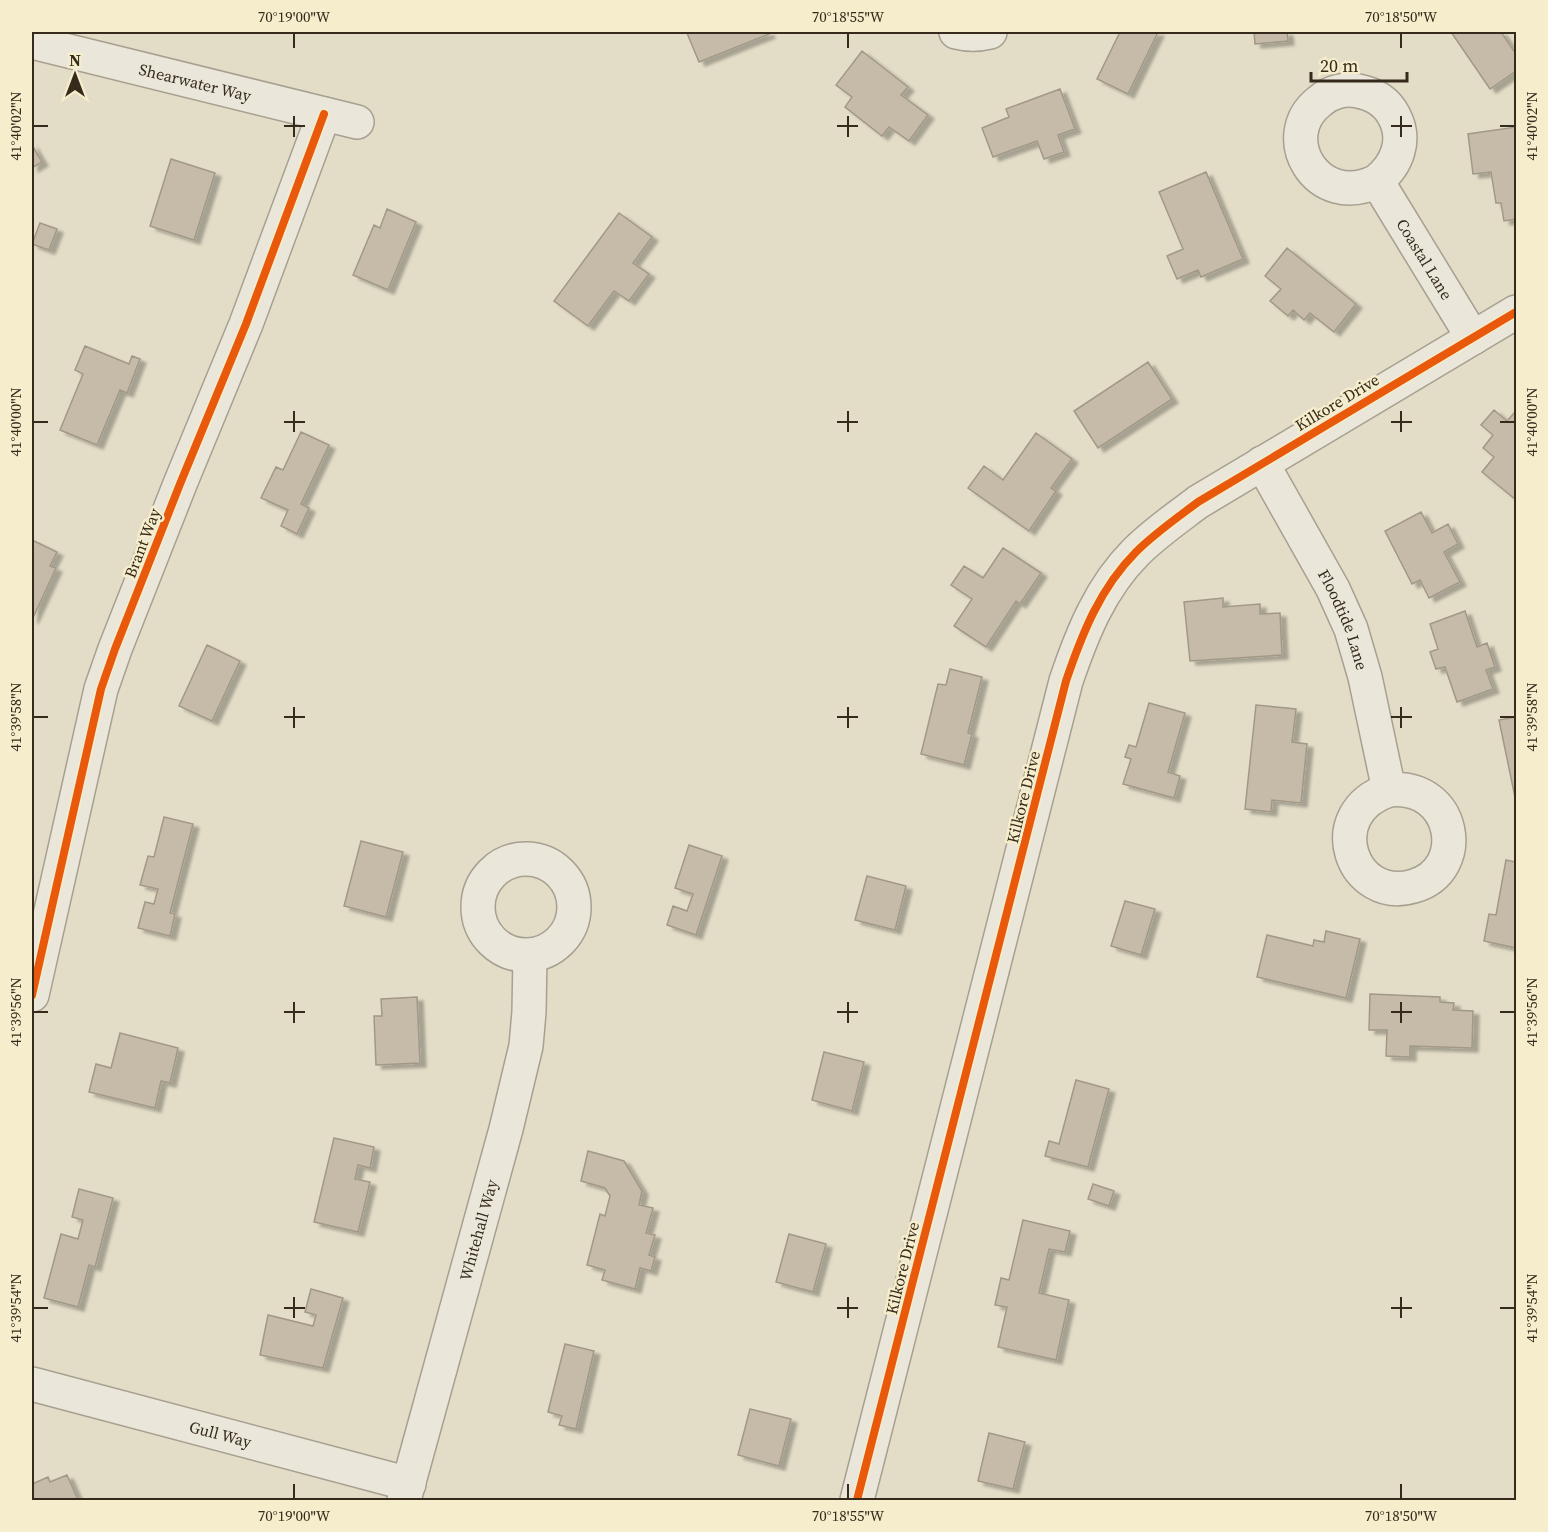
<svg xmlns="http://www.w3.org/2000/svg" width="1548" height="1532" viewBox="0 0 1548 1532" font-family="'Source Serif 4',serif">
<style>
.building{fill:#c6bba8;stroke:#a29887;stroke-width:1.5;filter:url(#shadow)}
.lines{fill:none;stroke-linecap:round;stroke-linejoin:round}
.minor-casing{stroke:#a7a091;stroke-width:36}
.minor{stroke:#eae6da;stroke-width:33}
.cycleway-casing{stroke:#f6edcc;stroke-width:11}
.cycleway{stroke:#e8590c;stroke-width:8}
.ticks{fill:none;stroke:#352a1b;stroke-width:2}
.labels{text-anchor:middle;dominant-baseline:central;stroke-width:5;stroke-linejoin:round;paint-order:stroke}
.street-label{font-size:16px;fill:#352a1b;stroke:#f6edcc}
.neatline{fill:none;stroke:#352a1b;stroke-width:2}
.ticks-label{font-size:15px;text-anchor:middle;fill:#352a1b}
</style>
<defs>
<filter id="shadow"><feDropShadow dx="6" dy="4" stdDeviation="1.5" flood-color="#0004"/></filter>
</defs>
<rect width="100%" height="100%" fill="#e3ddc7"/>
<path class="building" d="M691,32H768L769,34L699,62L687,33Z
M1120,32H1158L1128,94L1097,79Z
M1254,32H1287L1288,41L1255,44Z
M1451,32H1501L1516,54V71L1490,89Z
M862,51L908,87L901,95L928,115L909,141L889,127L882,136L845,107L852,97L836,85Z
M1060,89L1075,129L1058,135L1064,152L1044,159L1037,141L993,157L982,128L1009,117L1006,109Z
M1516,127V219L1504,221L1501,203H1496L1491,172L1473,174L1468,134Z
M32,145L42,162L32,168Z
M171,159L215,173L194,240L150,226Z
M1206,172L1243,259L1201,277L1198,270L1177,279L1167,256L1183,249L1159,192Z
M387,209L416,222L388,290L353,275L374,225L380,228Z
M619,213L652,237L633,263L649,274L629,301L614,291L588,326L554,301Z
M40,223L57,229L49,250L32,244Z
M1287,248L1356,304L1334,332L1310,313L1304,320L1293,310L1288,316L1270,301L1281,289L1265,276Z
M85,346L129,364L132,356L140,359L127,393L120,390L97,445L60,430L83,374L75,370Z
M1148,362L1172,399L1098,448L1074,411Z
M1494,410L1507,421L1514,413L1516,415V500L1482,472L1494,457L1483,448L1493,435L1481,425Z
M301,432L329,445L301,504L309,508L297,534L281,526L288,510L261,498L276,467L283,470Z
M1036,433L1072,459L1051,488L1056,491L1029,531L968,488L984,466L1003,480Z
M1421,512L1432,533L1448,524L1458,544L1444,552L1460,582L1429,598L1420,580L1412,584L1385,531Z
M32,540L57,552L50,566L56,568L32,620Z
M1003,548L1041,573L1020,604L1016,601L986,647L954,626L972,599L951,585L964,566L983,578Z
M1223,598V607L1260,604V614L1280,613L1282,655L1190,661L1184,602Z
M1465,611L1477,647L1487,643L1495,667L1486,670L1493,689L1457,702L1445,667L1436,669L1430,652L1438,649L1430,624Z
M207,645L240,661L212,721L179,706Z
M950,669L982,677L968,733L972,734L964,765L921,754L938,684L946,685Z
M1149,703L1185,713L1168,772L1180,776L1174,798L1123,784L1131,759L1125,757L1129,745L1136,747Z
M1256,705L1296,709L1292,742L1307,744L1301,803L1272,800L1271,812L1245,809Z
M1516,717V802L1499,720Z
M164,817L193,824L170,913L175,914L170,936L138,928L145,902L154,904L158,889L140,885L148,856L154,857Z
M361,841L403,852L386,917L344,906Z
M689,845L722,856L696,935L667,925L673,906L687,911L693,894L675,888Z
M1506,860L1516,862V948L1484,941L1489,914L1496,915Z
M867,876L906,886L895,930L855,920Z
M1125,901L1155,909L1141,955L1111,946Z
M1326,931L1360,939L1346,998L1257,977L1267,935L1313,946L1314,940L1324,942Z
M1370,994L1440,997V1002L1454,1003L1453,1010L1473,1011L1472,1048L1410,1046V1057L1386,1056L1387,1030H1369Z
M417,997L420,1063L376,1065L374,1016H382L381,999Z
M120,1033L178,1048L170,1083L161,1081L155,1108L89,1092L96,1064L111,1068Z
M824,1052L864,1062L852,1111L812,1100Z
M1076,1080L1109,1089L1088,1167L1045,1156L1049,1141L1059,1144Z
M334,1138L374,1147L370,1168L358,1165L355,1179L370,1182L358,1232L314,1222Z
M588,1151L624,1161L642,1191L639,1205L653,1208L646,1233L655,1235L649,1255L655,1257L651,1271L640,1268L635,1289L602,1280L605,1270L587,1265L600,1214L605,1216L610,1196L605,1188L581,1181Z
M1093,1184L1114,1191L1109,1206L1088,1199Z
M79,1189L113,1198L95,1267L89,1265L78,1307L44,1298L61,1234L78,1239L83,1220L72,1217Z
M1023,1220L1070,1231L1065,1252L1049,1249L1039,1293L1069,1300L1056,1360L998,1347L1007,1307L995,1305L1001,1278L1009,1280Z
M789,1234L826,1244L813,1292L776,1282Z
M311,1289L343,1298L323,1368L260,1355L268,1315L313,1326L316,1315L305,1312Z
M565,1344L594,1351L576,1429L559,1425L562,1416L548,1412Z
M750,1409L791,1419L779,1466L738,1455Z
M989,1433L1025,1442L1013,1489L978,1481Z
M67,1475L78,1500H32V1484L48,1477L50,1482Z"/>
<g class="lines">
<g class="minor-casing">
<g id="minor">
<path d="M956,32C968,35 978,35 990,32"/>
<path id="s1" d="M32,42L357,122"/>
<path id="s2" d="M1377,181C1397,165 1407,140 1394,116C1387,102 1374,94 1358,91C1345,88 1330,92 1320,101C1274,136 1317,211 1377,181L1473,338"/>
<path id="s3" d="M1262,463L1333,589L1351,629L1365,677L1389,790C1456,783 1470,870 1414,886C1352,905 1319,813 1389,790"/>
<circle cx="526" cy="907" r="48"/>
<path d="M32,995L101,689L115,649L180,484L246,324L324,114"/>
<path id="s4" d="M32,1384L409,1484"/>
<path id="s5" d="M404,1500L506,1129L526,1046L529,1012L530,956"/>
<path d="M857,1500L1066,681C1082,634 1100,588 1136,552C1155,533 1177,518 1198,502L1516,312"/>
</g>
</g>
<use href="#minor" class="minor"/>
<g class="cycleway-casing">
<path id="cycleway" d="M32,995L101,689L115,649L180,484L246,324L324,114
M857,1500L1066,681C1082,634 1100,588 1136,552C1155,533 1177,518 1198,502L1516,312"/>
</g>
<use href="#cycleway" class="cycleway"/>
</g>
<path class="ticks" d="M294,33V48M848,33V48M1401,33V48M294,116V137M848,116V137M1401,116V137M33,126H48M284,126H305M837,126H858M1391,126H1412M1500,126H1515M294,411V432M848,411V432M1401,411V432M33,422H48M284,422H305M837,422H858M1391,422H1412M1500,422H1515M294,707V728M848,707V728M1401,707V728M33,717H48M284,717H305M837,717H858M1391,717H1412M1500,717H1515M294,1002V1023M848,1002V1023M1401,1002V1023M33,1012H48M284,1012H305M837,1012H858M1391,1012H1412M1500,1012H1515M294,1297V1318M848,1297V1318M1401,1297V1318M33,1308H48M284,1308H305M837,1308H858M1391,1308H1412M1500,1308H1515M294,1484V1499M848,1484V1499M1401,1484V1499"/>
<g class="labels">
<g class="street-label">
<text stroke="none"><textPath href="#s1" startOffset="168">Shearwater Way</textPath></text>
<text stroke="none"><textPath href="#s2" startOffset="400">Coastal Lane</textPath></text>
<text transform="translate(1337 402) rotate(-31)">Kilkore Drive</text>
<text transform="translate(142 543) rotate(-69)">Brant Way</text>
<text stroke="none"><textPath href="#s3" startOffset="177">Floodtide Lane</textPath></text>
<text transform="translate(1023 797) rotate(-76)">Kilkore Drive</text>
<text stroke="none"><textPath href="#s5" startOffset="280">Whitehall Way</textPath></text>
<text transform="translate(902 1268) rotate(-76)">Kilkore Drive</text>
<text stroke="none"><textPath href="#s4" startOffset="195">Gull Way</textPath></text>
</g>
</g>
<rect width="1548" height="1532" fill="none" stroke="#f6edcc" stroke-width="66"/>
<g transform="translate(75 75)" stroke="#f6edcc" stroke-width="4.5" paint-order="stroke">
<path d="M0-4.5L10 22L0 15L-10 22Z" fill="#352a1b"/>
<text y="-9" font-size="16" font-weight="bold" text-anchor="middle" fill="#352a1b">N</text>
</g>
<path d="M1311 72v9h96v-9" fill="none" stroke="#352a1b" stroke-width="3"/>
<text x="1320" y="72" font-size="18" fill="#352a1b" stroke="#f6edcc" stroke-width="4.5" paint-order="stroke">20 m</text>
<rect x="33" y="33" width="1482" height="1466" class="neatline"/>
<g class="ticks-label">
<text x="294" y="22">70°19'00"W</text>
<text x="848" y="22">70°18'55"W</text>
<text x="1401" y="22">70°18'50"W</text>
<text transform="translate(16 126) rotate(-90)" y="5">41°40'02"N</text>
<text transform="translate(1532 126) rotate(-90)" y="5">41°40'02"N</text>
<text transform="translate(16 422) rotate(-90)" y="5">41°40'00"N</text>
<text transform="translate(1532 422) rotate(-90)" y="5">41°40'00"N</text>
<text transform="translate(16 717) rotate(-90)" y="5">41°39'58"N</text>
<text transform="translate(1532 717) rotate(-90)" y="5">41°39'58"N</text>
<text transform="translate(16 1012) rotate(-90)" y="5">41°39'56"N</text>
<text transform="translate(1532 1012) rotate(-90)" y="5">41°39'56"N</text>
<text transform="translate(16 1308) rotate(-90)" y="5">41°39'54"N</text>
<text transform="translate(1532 1308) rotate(-90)" y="5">41°39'54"N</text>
<text x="294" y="1521">70°19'00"W</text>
<text x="848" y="1521">70°18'55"W</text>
<text x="1401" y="1521">70°18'50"W</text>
</g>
</svg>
